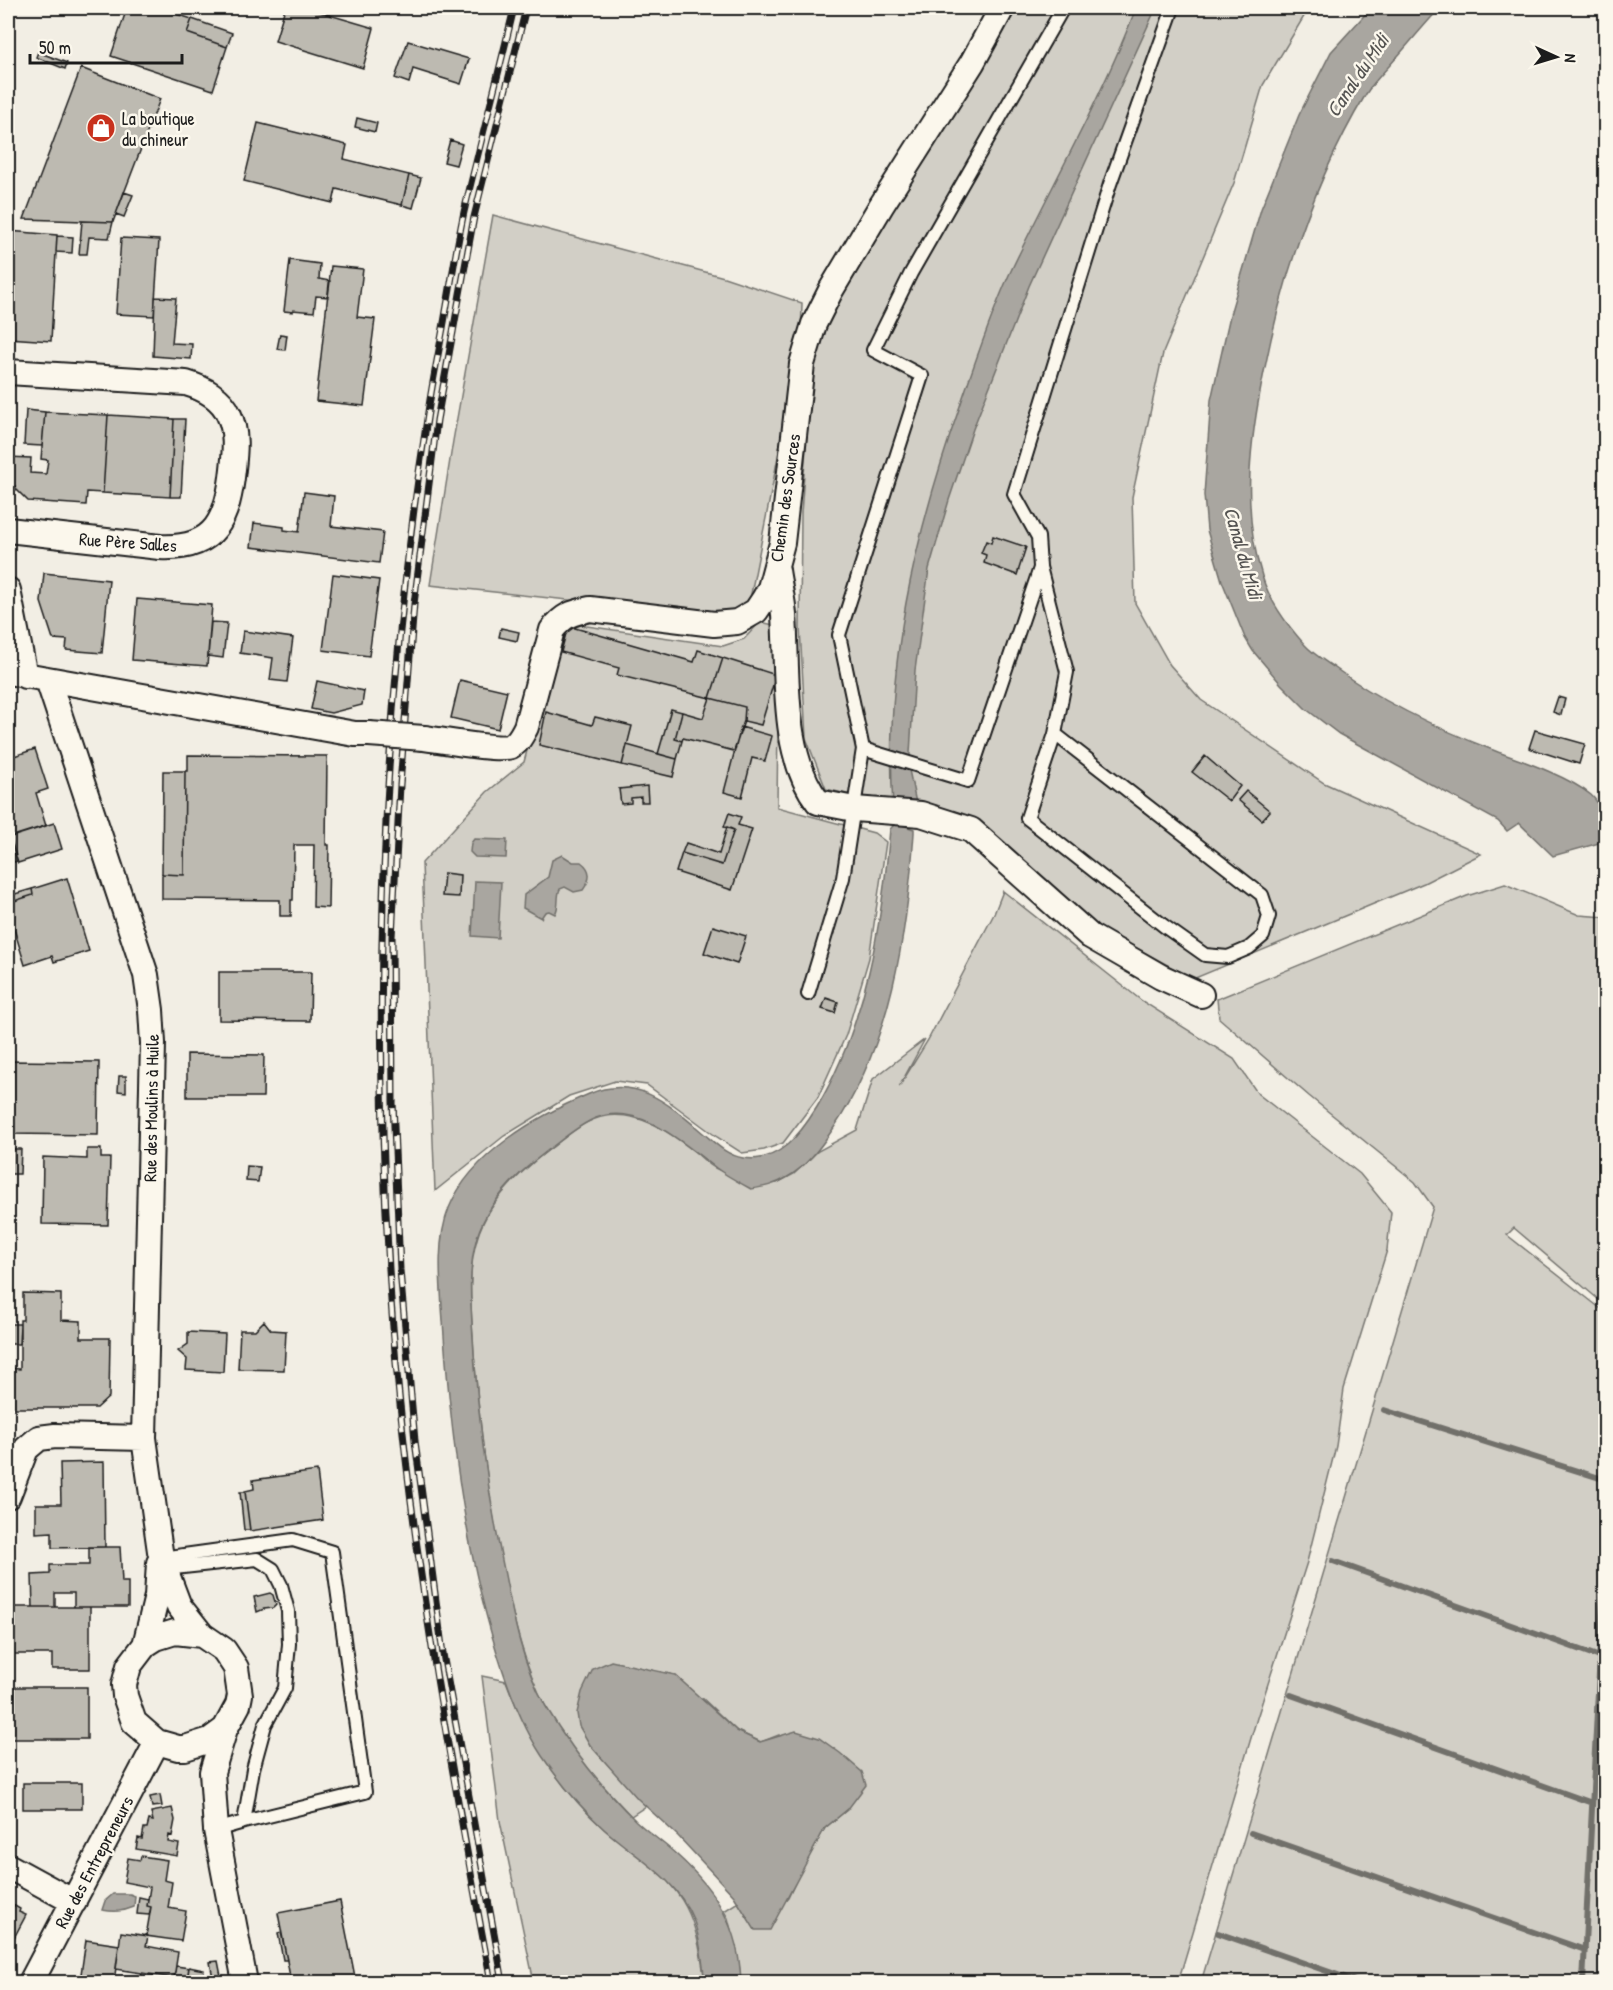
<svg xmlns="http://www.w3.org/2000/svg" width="1613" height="1990" viewBox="0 0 1613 1990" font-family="'Patrick Hand',sans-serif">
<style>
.green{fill:#d2cfc6;stroke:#777671;stroke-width:1.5}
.water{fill:#a9a6a0;stroke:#716f6b;stroke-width:1.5}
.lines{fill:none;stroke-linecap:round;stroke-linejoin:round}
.stream{stroke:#716f6b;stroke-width:6}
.building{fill:#bdbab1;stroke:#1c1c1c;stroke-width:1.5}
.service-casing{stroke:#1c1c1c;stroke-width:16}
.minor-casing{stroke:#1c1c1c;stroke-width:28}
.service{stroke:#fbf7ec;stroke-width:12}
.minor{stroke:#fbf7ec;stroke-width:24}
.rail-casing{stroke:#1c1c1c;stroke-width:7}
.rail{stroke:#fbf7ec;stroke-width:4.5;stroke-dasharray:14;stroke-linecap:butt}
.minor-bridge-casing{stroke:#1c1c1c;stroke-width:28;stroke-linecap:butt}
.minor-bridge{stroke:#fbf7ec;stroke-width:24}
.labels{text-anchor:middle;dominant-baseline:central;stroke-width:5;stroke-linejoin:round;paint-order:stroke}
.poi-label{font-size:18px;fill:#1c1c1c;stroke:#fbf7ec;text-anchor:start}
.street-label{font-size:18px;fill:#1c1c1c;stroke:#fbf7ec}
.water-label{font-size:20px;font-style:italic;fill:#545351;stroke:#fbf7ec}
</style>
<rect width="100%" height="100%" fill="#f2eee4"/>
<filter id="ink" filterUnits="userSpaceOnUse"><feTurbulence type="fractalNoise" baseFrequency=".0167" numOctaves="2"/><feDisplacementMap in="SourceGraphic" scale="12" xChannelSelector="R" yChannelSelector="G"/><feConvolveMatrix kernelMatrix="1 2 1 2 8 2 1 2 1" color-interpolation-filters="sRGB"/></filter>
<g filter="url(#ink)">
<path class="green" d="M1014,8H1309L1263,85L1234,183L1163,353L1132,497L1135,603L1170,665L1201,700L1324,783L1481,854L1424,883L1193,979L1098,927L987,828L826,789L806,738L800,628L801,513L810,396L817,350L828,319L853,271L1004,27Z
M493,215L724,277L802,303L801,340L750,599L736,612L716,616L430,585L453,441Z
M760,622L779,626L777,807L874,833L886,842L869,958L846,1035L818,1097L783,1143L764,1150L742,1153L717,1137L647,1085L615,1081L569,1096L540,1114L504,1136L435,1191L422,863L487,792L524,762L557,635L580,625L723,646L744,639Z
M1505,884L1579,915L1605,917V1305L1514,1228L1507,1235L1605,1312V1982H1201L1433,1207L1415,1182L1309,1096L1219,1018L1217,999L1467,896Z
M1003,891L1142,1001L1234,1059L1258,1094L1360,1174L1391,1212L1387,1250L1344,1389L1336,1446L1307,1562L1257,1718L1178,1982H741L739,1963L728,1918L724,1911L738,1902L755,1929L788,1898L805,1862L825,1828L848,1809L779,1735L761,1742L737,1731L702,1698L590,1745L646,1806L631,1816C596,1779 560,1739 539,1693C520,1652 511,1608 502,1564C488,1494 479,1424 474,1353C472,1315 466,1276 477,1239C487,1202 521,1171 551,1148C567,1136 585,1119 606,1116C639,1111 671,1132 695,1152C702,1158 710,1167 719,1170C730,1176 763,1180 777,1183L794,1174L818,1151L857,1130L873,1079L925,1039L899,1087L928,1040L994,914Z
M482,1676L506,1681C527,1737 559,1788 604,1829C616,1840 631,1849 644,1859C691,1897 697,1926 705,1982H534L500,1821Z"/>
<path class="water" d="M1136,8H1156L1029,286L973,429L949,500L929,569L915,670L909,770L916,803L893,807C884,668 914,537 960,406C975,362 990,317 1009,275C1051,186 1101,100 1136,8Z
M1371,8H1440C1423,26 1407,46 1390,65C1382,74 1373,83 1366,94C1315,179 1283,276 1264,372C1250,439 1241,509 1262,576C1269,600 1288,626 1305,645C1313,654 1325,661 1335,668C1384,704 1441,730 1498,752C1526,762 1569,777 1591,795C1604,806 1606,831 1605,846L1599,843L1553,856L1519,823L1507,831L1498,821L1339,734L1306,709L1281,684L1253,651L1245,638L1222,581L1207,530L1204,495L1211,400L1231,311L1261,209L1299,115L1331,52Z
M896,823L914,829V833C907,934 891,1044 833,1129C820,1148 806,1167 786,1178C775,1185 764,1187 751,1189C740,1183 727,1176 716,1168C685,1145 639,1101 596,1118C578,1125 562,1140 547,1151C519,1172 488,1202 477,1237C466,1275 472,1315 474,1354C479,1427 489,1499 504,1570C513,1616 522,1664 545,1705C570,1747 601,1787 636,1821C649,1833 664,1843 677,1855C717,1891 739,1928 741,1982H705C702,1962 701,1939 693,1919C676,1877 636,1858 604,1829C581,1808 559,1781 542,1756C524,1729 512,1698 502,1668C467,1563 452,1446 444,1336C442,1297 434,1245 449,1208C471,1154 537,1116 589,1094C636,1074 669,1104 703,1133C715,1143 726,1155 743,1158C779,1164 801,1133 817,1107C866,1025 882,923 890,829Z
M474,839L507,840L506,858L475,857L470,852L471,843Z
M562,855L573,862H581C592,870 591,879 583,890L574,892L565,887L560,889C556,898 560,906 555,914L549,911L545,912L541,918L523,908L524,895L548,877L552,860Z
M475,881L501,882L498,938L472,936Z
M611,1661L675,1675L737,1731L760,1742L796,1731L819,1738L840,1753L862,1772L866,1785L848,1809L825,1828L770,1930H755L734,1896L678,1836L638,1799L590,1745L579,1726L577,1713L582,1692L593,1669Z
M113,1894H130L135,1896L134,1907C122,1912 114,1912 102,1910L105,1901Z"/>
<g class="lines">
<path class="stream" d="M1384,1410L1606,1480
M1333,1561L1600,1657
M1291,1695L1592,1803
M1251,1833L1585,1950
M1218,1933L1358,1982
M1583,1982L1606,1538"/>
</g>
<path class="building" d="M127,8H157L192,19L187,33L227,47L213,90L111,56Z
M285,8H306L374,28L363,68L275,41Z
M192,19L232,33L227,47L187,33Z
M408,41L469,59L461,84L413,69L409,83L395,78Z
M38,52L67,63L65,69L36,57Z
M81,68L160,99L116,214L113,222L24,219Z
M357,118L377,123L375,132L355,127Z
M258,123L347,145L344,159L409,175L402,205L336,189L333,203L244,181Z
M450,140L462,144L456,165L444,162Z
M409,175L421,178L413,208L402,205Z
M124,192L133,195L124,217L116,214Z
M82,221L113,222L109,238L89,237L87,254H79Z
M8,231L57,235L51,341L8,338Z
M57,236L73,237L72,253L56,252Z
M121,238L159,240L154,316L116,314Z
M290,260L320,264L319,279L330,281L328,297L316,296L314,312L293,310V312L284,311Z
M331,266L363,269L357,317L375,319L364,406L316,401Z
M155,297L176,298L172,343L192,344L191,359L153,356Z
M280,334L287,335L285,350L277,349Z
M26,410L45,412L42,446L24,445Z
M45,412L108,415L103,493L87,492L86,505L28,501L16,489L15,486H8V457L31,458L30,473L46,474L48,460L41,459Z
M108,415L174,419L170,497L103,493Z
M174,419H185L181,497H170Z
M304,492L334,496L331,526L383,532L379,563L251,547L254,523L284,527V530L299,532Z
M993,536L1026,547L1017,575L984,563L986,555L981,553L986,541L991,543Z
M44,573L109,580L102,653L66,650L67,640L53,639L41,602Z
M333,574L379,580L369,656L323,650Z
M137,599L212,605L207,666L132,660Z
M211,622L227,623L223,658L208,656Z
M568,626L694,662L698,650L723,658L710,698L617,675L619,668L561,652Z
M501,628L519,632L517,641L499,637Z
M243,631L293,638L287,682L270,680L273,658L240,653Z
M723,658L776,675L761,725L744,721L745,707L710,698Z
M460,680L507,691L498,729L451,718Z
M317,681L364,691L362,705L331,713L311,709Z
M1558,697L1565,699L1561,715L1553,712Z
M710,698L745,707L744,721L734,751L683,738L682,741L675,739L682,712L703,718Z
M671,709L682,712L675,739L682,741L677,759L658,754Z
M546,712L592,725L595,717L632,726L622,765L539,745Z
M741,727L772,736L765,761L752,758L742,797L724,792Z
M1535,730L1585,744L1579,764L1529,748Z
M627,745L677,759L673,777L622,765Z
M35,749L48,789L36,793L46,826L8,838V758Z
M188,755L327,756L326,845H329L328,908L313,907L314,845H294L293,900H291V916H280V900L162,899V874L184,875L185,771H188Z
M1205,756L1240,786L1229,801L1192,772Z
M163,771H185L184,875L162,874Z
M647,786L648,802H641V797L631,798V803L621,804L619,789Z
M1246,791L1270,811L1262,820L1238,800Z
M729,813L741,817L738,825L752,829L732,890L676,872L682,853L722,865L734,830L724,827Z
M54,823L62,849L18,863L10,837Z
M727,827L734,830L722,865L682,853L686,843L719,854Z
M10,837L17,861L8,864V838Z
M444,873L460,875L459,897L442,896Z
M67,878L89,951L54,962L52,956L25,965L8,909V903L33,895L32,889Z
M32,889L33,895L8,903V896Z
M713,926L746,936L737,964L704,953Z
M219,972H311L310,1021L219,1020Z
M826,998L838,1002L835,1013L822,1009Z
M187,1054L264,1055L263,1097H187Z
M8,1061L99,1062L98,1135L8,1134Z
M119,1076H126V1092L118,1091Z
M8,1149H21L20,1174H8Z
M87,1149H101V1158H110L108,1225L42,1224L43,1157L87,1159Z
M247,1166L260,1167L258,1182L246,1181Z
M23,1293L61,1294V1320L81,1321V1338H110L109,1397L97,1408H8V1368L20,1369V1320H23Z
M264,1321L271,1330L286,1331L284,1370L238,1369L240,1330H255Z
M8,1324H20L19,1344H8Z
M188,1332L225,1334L223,1372L186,1370L187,1359L178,1351L188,1344Z
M104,1462L105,1547L52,1548V1532L36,1533V1504H61L60,1463Z
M317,1471L323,1520L250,1531L245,1491L254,1489L253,1480Z
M240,1492H245L250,1530H244Z
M89,1547H120L122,1582H128V1607H74V1593H55V1607H33L32,1575L50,1574V1565H89Z
M270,1593L273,1595L276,1605L273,1608L264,1609L257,1612L254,1597Z
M10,1607H90V1669H52V1654H8V1637H10Z
M8,1687H87V1739H8Z
M23,1783H82V1809H23Z
M160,1795L162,1806L152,1807L150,1797Z
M172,1808L175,1820L172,1836L169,1835L168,1842L179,1844L177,1856L136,1849L138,1838L142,1839L144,1828H147L149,1820L153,1821L151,1812Z
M141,1856L167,1860L164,1880L172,1882L168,1908L186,1911L181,1941L146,1936L151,1907L147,1906L150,1887L124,1882L128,1858L140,1860Z
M139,1897L148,1899L147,1906L151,1907L149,1915L137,1914Z
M340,1901L356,1982H291L278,1913Z
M8,1902L20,1909L19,1912L26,1915L8,1949Z
M121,1932L148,1936L146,1946L178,1952L174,1978L116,1969Z
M281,1932L287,1960H283L278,1933Z
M86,1940L119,1945L114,1982H70L71,1979L80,1981Z
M218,1961L221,1976L213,1978L210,1962Z
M176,1966L189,1968L187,1980L174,1978Z
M189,1967L204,1970L202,1982H140L142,1973L187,1980Z"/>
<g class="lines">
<g class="service-casing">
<path id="service" d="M1055,734L1262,895L1269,916L1263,936L1249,948L1228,957L1205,955L1164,926L1027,818L1055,734L1067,672L1040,567L1038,537L1014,494L1110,184L1173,8
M863,749L839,635L922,376L873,350L911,273L1063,8
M808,994L843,878L863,749L968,781L1040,568
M162,1558L293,1540L332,1552L365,1792L244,1822
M165,1569L257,1559L273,1569L281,1585L288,1611L289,1644L285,1688L265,1725L253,1769L244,1822L216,1830"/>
</g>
<g class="minor-casing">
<path id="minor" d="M8,372L186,383C203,388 222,398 229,415C237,432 235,451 233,469C228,518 216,550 160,547L8,530
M777,570C779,585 783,600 784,615C788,674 781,754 818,802L854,809L921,814L971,830L1090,936L1161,977L1201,995
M8,590L25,676
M8,672L355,734H369
M48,680L146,975L151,1010L153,1043L144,1438L160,1551L165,1569L179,1606L202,1635
M424,738C440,740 500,751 511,746C519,742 522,734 526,727L552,630C564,615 571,613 590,609L714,624L737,622L756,611L764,599L770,588L782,543L802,364L814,324L831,290L881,206L972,63L1002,8
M8,1496L26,1449L39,1438L55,1436L144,1438
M145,1645L156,1638L175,1632L202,1635L224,1650L236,1668L240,1695L238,1705L225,1729L210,1740L185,1748H178L157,1742L134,1722L125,1696L124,1685L129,1666L145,1645L157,1596L159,1563
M225,1729L212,1772L216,1830L245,1982
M8,1866L74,1902
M31,1982L157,1742"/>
</g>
<use href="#service" class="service"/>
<use href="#minor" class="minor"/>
<g class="rail-casing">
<path id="rail" d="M491,1982C447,1746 403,1509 389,1269C372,986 383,699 427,419C432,383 440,347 446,311C452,278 457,244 464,212C480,144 498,76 514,8
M503,1982L443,1654L415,1441L400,1270L393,1102L392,937L400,785L414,604L437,420L474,217L526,8"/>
</g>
<use href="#rail" class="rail"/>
<g class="minor-bridge-casing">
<path id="minor-bridge" d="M369,734L424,738"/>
</g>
<use href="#minor-bridge" class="minor-bridge"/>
</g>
</g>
<defs>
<g id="shop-disc" transform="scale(1.5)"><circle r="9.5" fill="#c8321e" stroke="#fbf7ec"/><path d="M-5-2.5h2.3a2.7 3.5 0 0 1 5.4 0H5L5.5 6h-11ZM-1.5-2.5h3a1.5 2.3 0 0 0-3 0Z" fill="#fff"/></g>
</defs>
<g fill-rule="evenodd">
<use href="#shop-disc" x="101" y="128"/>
</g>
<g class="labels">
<g class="poi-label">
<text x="122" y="118">La boutique<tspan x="122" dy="21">du chineur</tspan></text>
</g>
<g class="street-label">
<text transform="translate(785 498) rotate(-82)">Chemin des Sources</text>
<text transform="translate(128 542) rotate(4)">Rue Père Salles</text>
<text transform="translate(151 1108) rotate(-89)">Rue des Moulins à Huile</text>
<text transform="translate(94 1862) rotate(-62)">Rue des Entrepreneurs</text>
</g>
<g class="water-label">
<text transform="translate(1357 75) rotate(-56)">Canal du Midi</text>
<text transform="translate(1244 553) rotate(74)">Canal du Midi</text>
</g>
</g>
<rect width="1613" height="1990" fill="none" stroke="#fbf7ec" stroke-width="30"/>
<rect x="15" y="15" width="1583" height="1960" fill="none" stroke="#1c1c1c" stroke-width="2" filter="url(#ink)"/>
<g transform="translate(1556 57) rotate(94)" stroke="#fbf7ec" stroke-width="4.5" paint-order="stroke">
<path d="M0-4.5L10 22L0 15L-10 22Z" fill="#1c1c1c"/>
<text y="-9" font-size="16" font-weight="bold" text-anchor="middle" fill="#1c1c1c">N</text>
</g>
<path d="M30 54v9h152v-9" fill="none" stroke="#1c1c1c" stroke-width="3"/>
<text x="39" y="54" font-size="18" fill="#1c1c1c" stroke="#fbf7ec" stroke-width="4.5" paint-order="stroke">50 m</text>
</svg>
